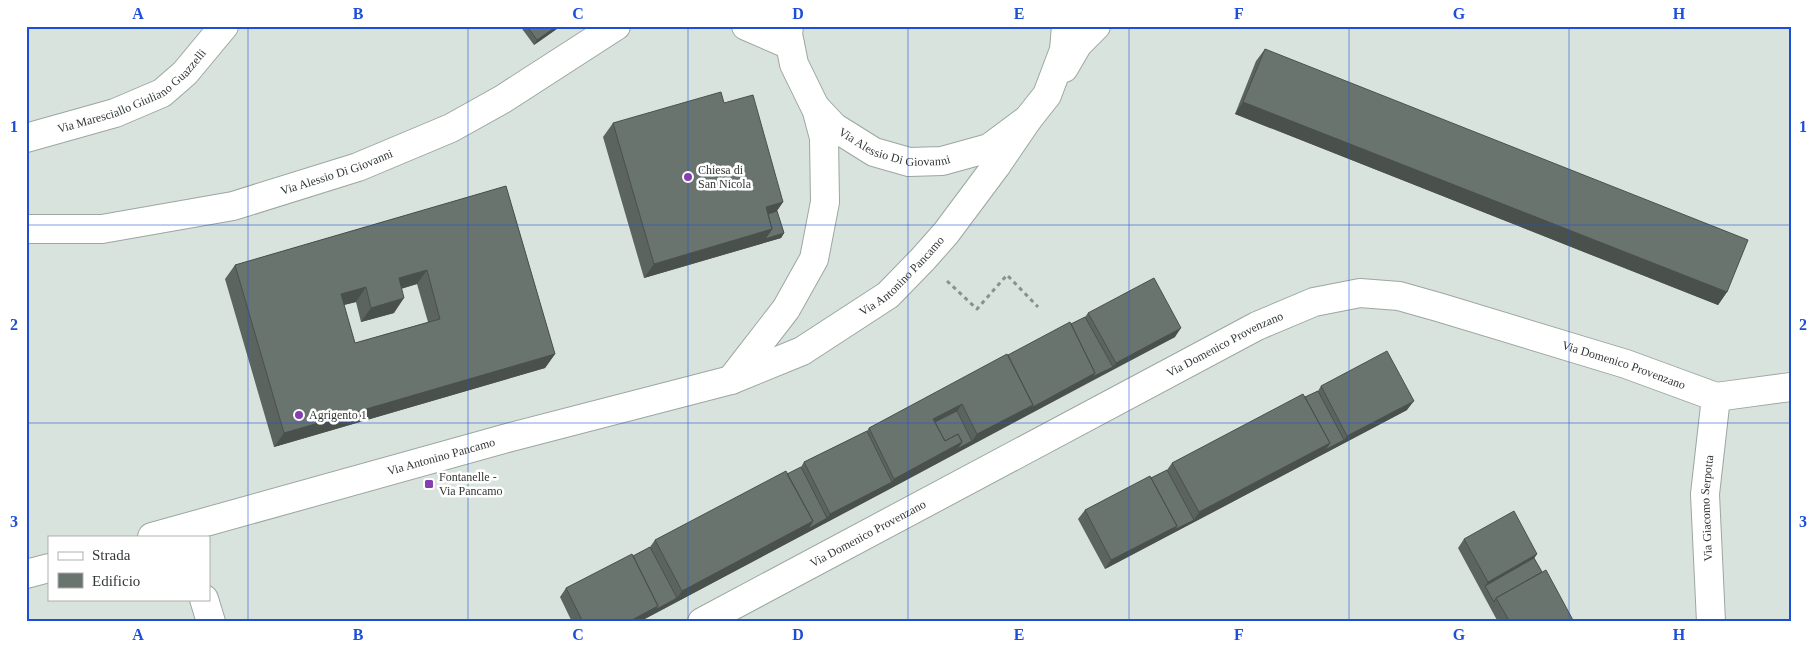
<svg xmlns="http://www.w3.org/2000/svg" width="1817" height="648" viewBox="0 0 1817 648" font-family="'Times New Roman',serif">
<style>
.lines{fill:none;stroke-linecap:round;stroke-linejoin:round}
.street-casing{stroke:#9ca7a0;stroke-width:30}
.path{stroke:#88918c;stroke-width:3;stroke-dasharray:4 4;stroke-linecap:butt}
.street{stroke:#fff;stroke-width:28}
.wall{fill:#5b645f;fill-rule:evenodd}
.shaded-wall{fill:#4a514d}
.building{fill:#6a746e;stroke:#4a514d;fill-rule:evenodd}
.grid{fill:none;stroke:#1d4ed8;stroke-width:1;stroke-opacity:0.55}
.poi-dot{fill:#873eb0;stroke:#fff;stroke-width:2}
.labels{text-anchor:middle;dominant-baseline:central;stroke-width:5;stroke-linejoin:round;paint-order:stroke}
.street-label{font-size:12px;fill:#333835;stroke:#fff}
.poi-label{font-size:12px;fill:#333835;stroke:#fff;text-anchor:start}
.neatline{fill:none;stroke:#1d4ed8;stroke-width:2}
.grid-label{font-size:16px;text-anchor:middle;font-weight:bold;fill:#1d4ed8}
</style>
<rect width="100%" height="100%" fill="#d7e3dc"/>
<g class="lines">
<g class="street-casing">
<g id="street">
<path d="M746,26L790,45"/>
<path id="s1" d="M789,26L788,34L794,64L815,107L834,127L874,152L909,162L942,161L989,148L1028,119L1047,95L1064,50L1066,26"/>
<path d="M1064,68L1078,44L1096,26"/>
<path id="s2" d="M26,138L115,113L162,93L185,73L224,26"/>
<path id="s3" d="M26,229H102L233,206L358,167L451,128L503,99L616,26"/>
<path d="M731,380L786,309L814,259L825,202L824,138L816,108"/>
<path id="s4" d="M152,537L511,437L731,380L802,351L888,295L923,259L946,233L996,166L1028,119"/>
<path d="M26,574L49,568"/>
<path d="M204,599L211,622"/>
<path id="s5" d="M702,622L1257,326L1314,302L1360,293L1399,296L1438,307L1626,364L1716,397L1791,387"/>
<path id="s6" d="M1711,622L1705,494L1716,397"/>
</g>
</g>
<path class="path" d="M947,281L977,309L1007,275L1038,307"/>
<use href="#street" class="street"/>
</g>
<path class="wall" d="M520,26H561L534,45Z
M1265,49L1727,292L1718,305L1235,114L1256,61Z
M724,103L783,202L777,211L784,233L781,238L644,278L603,137L613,123Z
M506,186L555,354L545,368L274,447L225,279L235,265ZM417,284L428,322L355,343L344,305L356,302L361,322L394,313L401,289Z
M1088,313L1175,337L639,622H572L560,597L566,588L633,556L650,547L655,540L801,467L804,462L867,431L869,428L1008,355L1085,317Z
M1321,386L1407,410L1105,569L1078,519L1085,510L1167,470L1172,463L1305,397L1318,391Z
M1464,539L1537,554L1534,558L1542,572L1574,622H1498L1458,548Z"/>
<path class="shaded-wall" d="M557,26H561L534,45L537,40Z
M1243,102L1727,292L1718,305L1235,114Z
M783,202L773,216L760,220L766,207Z
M772,229L784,233L781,238L644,278L654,264Z
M427,270L417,284L389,292L399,278Z
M366,287L356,302L331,308L341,294Z
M404,298L394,313L361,322L371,308Z
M1181,328L1175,337L1089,382L1092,377L1113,367L1116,363Z
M555,354L545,368L274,447L284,433Z
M1095,373L1089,382L886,491L894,479L962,442L972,441L977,434L1033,405Z
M1414,401L1407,410L1105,569L1111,560L1177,526L1194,520L1199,512L1330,443L1344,440L1347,436Z
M962,404L954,416L930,428L933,419Z
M892,482L886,491L639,622H628L658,606L677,598L682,591L813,521L827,518L830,514Z
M1537,554L1531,563L1485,586L1488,582Z"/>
<path class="building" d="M527,26H557L537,40Z
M1265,49L1748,240L1727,292L1243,102Z
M721,92L724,103L753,95L783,202L766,207L772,229L654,264L613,123Z
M506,186L555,354L284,433L235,265ZM427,270L440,319L355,343L341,294L366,287L371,308L404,298L399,278Z
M777,211L784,233L765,239L772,229L768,214Z
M1154,278L1181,328L1116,363L1088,313Z
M1085,317L1113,367L1092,377L1095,373L1071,324Z
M1070,322L1095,373L1031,408L1033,405L1008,355Z
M1387,351L1414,401L1347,436L1321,386Z
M1007,354L1033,405L977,434L962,404L933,419L945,441L958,434L962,442L894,479L869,428Z
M1318,391L1344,440L1325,450L1330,443L1305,397Z
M1303,394L1330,443L1199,512L1172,463Z
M957,411L972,441L957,449L962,442L958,434L945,441L935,422Z
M867,431L892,482L830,514L804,462Z
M801,467L827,518L808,529L813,521L787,474Z
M1167,470L1194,520L1174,530L1177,526L1151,478Z
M786,471L813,521L682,591L655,540Z
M1150,476L1177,526L1111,560L1085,510Z
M1514,511L1537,554L1488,582L1464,539Z
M650,547L677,598L655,610L658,606L633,556Z
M632,554L658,606L628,622H583L566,588Z
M1534,558L1542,572L1496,598L1494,602L1485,586Z
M1546,570L1574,622H1510L1496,598Z"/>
<path class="grid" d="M248,26V622M468,26V622M688,26V622M908,26V622M1129,26V622M1349,26V622M1569,26V622M26,225H1791M26,423H1791"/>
<g class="poi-dot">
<circle cx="688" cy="177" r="5"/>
<circle cx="299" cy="415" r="5"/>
<rect x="424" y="479" width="10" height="10" rx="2.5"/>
</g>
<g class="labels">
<g class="street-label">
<text stroke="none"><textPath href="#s2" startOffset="118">Via Maresciallo Giuliano Guazzelli</textPath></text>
<text stroke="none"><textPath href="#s1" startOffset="180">Via Alessio Di Giovanni</textPath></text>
<text stroke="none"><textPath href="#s3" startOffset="318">Via Alessio Di Giovanni</textPath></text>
<text stroke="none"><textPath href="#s4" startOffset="802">Via Antonino Pancamo</textPath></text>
<text stroke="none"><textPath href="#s5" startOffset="592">Via Domenico Provenzano</textPath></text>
<text stroke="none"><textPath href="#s5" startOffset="1012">Via Domenico Provenzano</textPath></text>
<text stroke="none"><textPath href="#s4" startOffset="300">Via Antonino Pancamo</textPath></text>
<text stroke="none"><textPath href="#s6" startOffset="114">Via Giacomo Serpotta</textPath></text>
<text stroke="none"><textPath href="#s5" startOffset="188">Via Domenico Provenzano</textPath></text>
</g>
<g class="poi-label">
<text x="698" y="170">Chiesa di<tspan x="698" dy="14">San Nicola</tspan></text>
<text x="309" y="415">Agrigento 1</text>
<text x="439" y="477">Fontanelle -<tspan x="439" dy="14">Via Pancamo</tspan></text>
</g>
</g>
<rect width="1817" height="648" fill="none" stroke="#ffffff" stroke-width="55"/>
<rect x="48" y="536" width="162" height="65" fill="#ffffff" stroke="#adafae"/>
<rect x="58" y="552" width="25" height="8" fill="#ffffff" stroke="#adafae"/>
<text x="92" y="560" font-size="15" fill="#333835">Strada</text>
<rect x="58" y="573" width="25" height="15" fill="#6a746e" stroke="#adafae"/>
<text x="92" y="586" font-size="15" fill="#333835">Edificio</text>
<rect x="28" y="28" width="1762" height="592" class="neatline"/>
<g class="grid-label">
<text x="138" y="19">A</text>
<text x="358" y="19">B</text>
<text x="578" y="19">C</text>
<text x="798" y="19">D</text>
<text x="1019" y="19">E</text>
<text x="1239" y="19">F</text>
<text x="1459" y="19">G</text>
<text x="1679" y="19">H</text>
<text x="14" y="132">1</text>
<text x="1803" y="132">1</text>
<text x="14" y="330">2</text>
<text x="1803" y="330">2</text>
<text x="14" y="527">3</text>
<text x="1803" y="527">3</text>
<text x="138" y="640">A</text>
<text x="358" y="640">B</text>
<text x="578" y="640">C</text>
<text x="798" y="640">D</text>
<text x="1019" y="640">E</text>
<text x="1239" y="640">F</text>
<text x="1459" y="640">G</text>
<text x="1679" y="640">H</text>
</g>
</svg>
